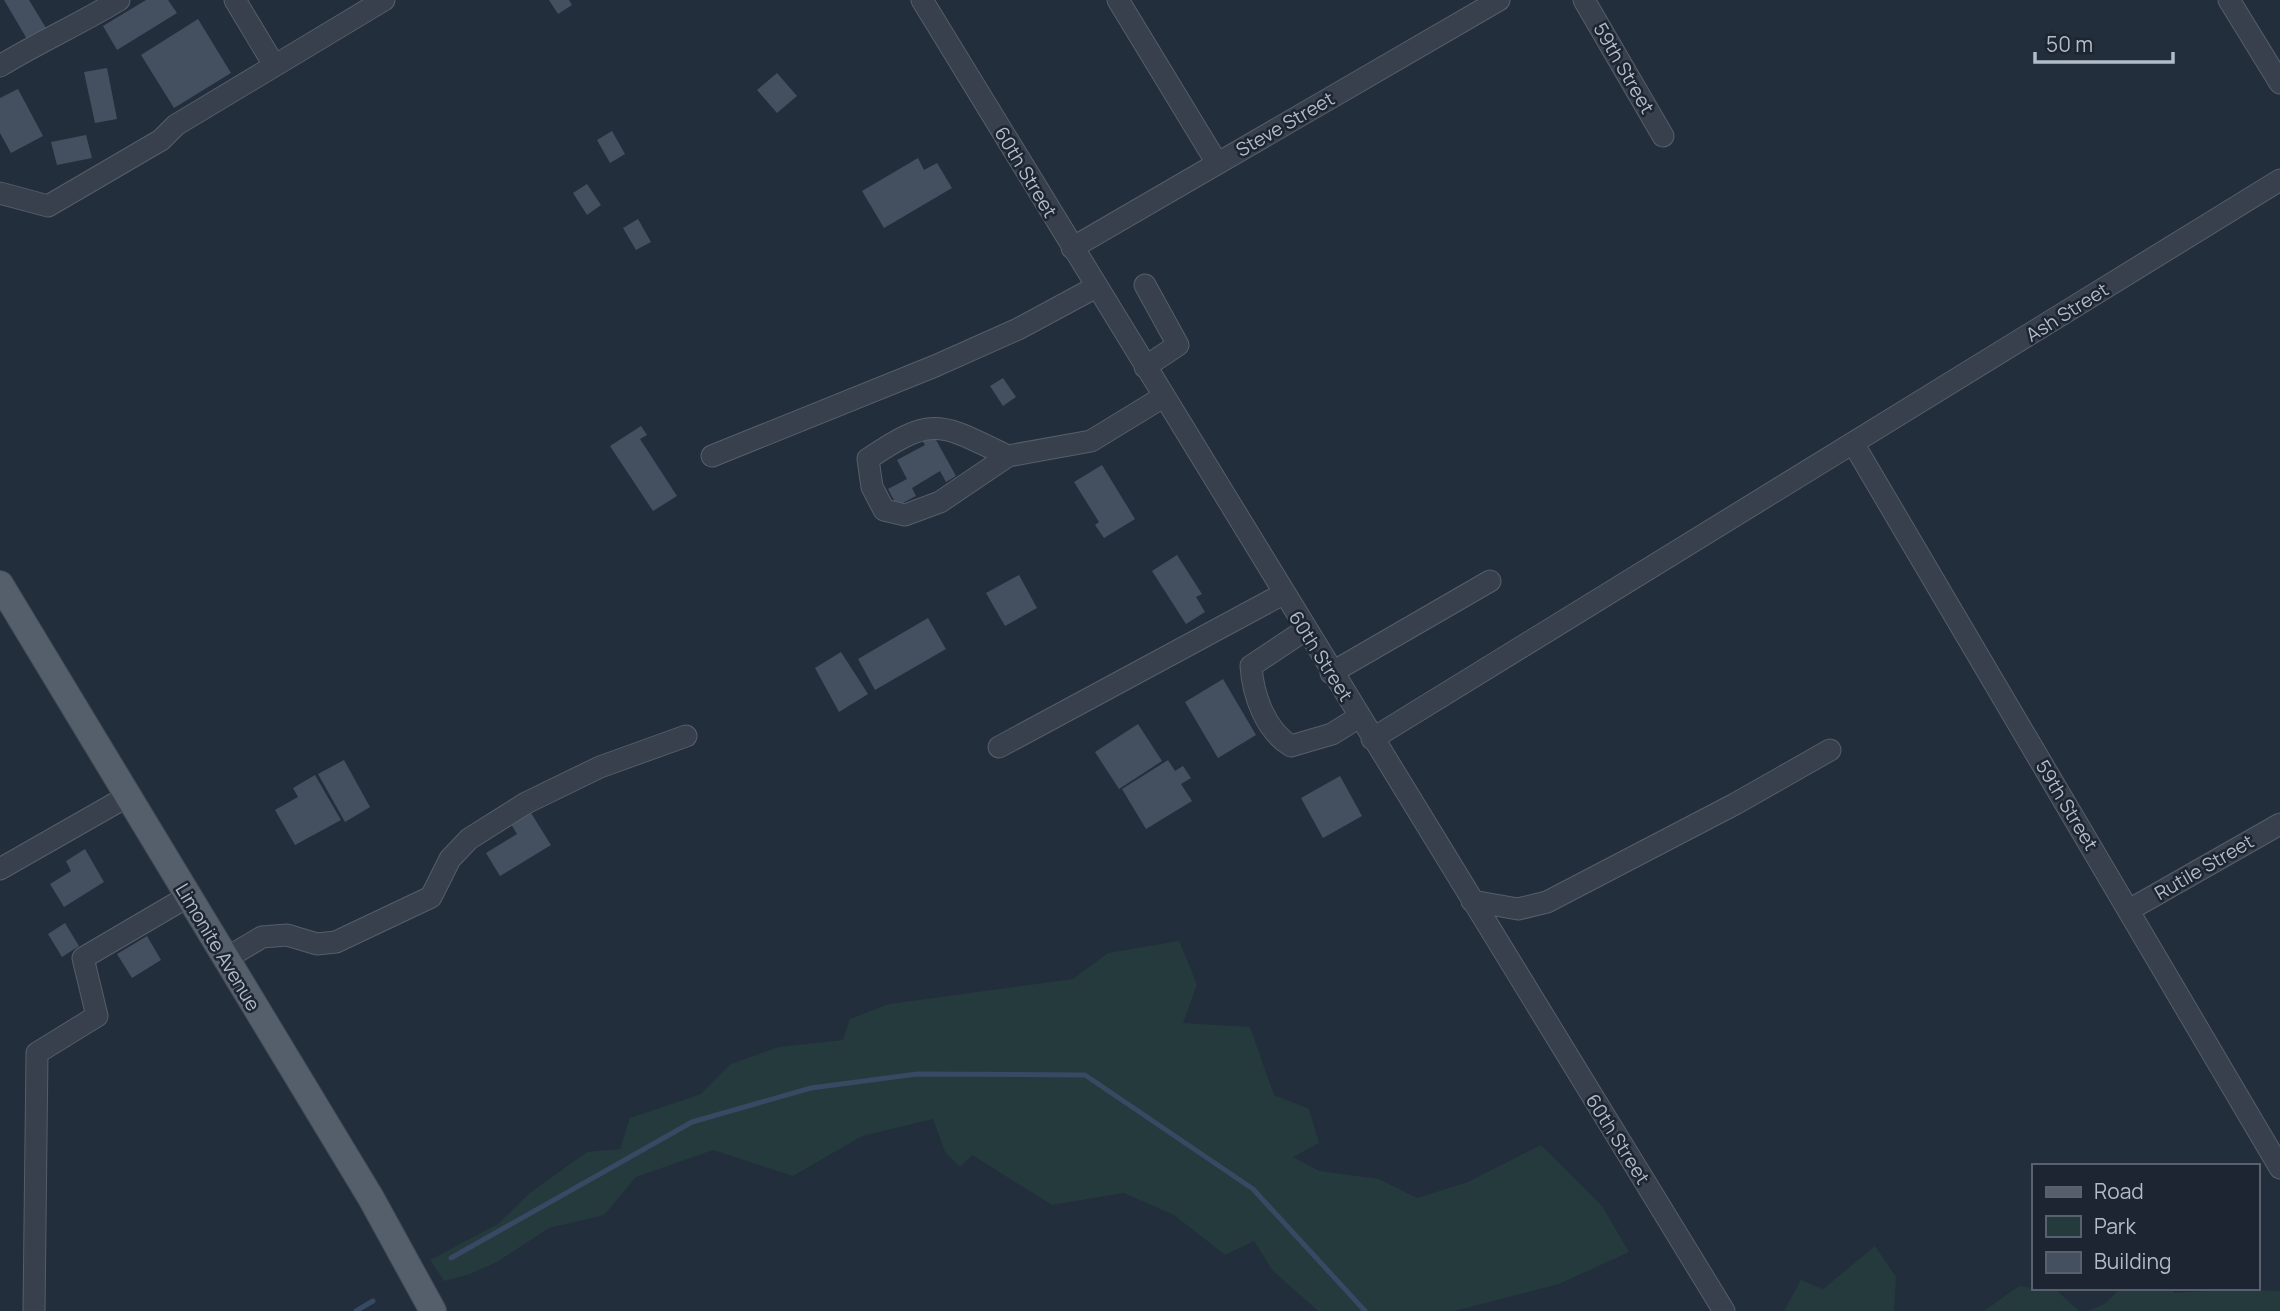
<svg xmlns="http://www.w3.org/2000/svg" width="2280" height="1311" viewBox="0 0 2280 1311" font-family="Manrope,sans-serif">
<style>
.green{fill:#253a3d}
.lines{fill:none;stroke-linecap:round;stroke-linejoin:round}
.stream{stroke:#374963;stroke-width:5}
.building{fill:#445060}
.minor-casing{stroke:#555e6a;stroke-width:23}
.major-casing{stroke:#404955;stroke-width:28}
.minor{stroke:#37404c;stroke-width:21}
.major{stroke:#555f6c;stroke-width:26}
.labels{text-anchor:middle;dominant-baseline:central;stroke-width:5;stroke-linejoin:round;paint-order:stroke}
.street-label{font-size:19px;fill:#b2bbc8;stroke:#1c2531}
</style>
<rect width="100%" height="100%" fill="#232e3c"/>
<path class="green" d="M1179,941L1197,984L1183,1023L1250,1027L1274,1095L1309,1109L1319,1143L1293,1157L1319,1171L1379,1179L1417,1198L1468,1182L1541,1145L1602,1206L1629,1252L1559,1284L1454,1311H1318L1273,1271L1254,1241L1225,1255L1174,1215L1124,1193L1052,1205L972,1155L960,1167L945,1152L933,1119L862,1136L793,1176L713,1150L636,1177L604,1215L549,1228L497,1262L470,1274L444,1281L430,1260L498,1224L531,1192L587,1152L620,1149L630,1118L701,1094L731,1064L779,1047L843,1040L850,1019L889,1004L1073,979L1108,953Z
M1875,1246L1896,1277L1894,1311H1784L1801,1280L1823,1289Z
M2019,1286L2057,1291L2079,1311H1984Z
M2120,1288H2168L2175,1293L2235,1289L2280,1291V1311H2088L2106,1303Z"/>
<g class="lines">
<path class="stream" d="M451,1258L692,1122L811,1088L917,1074L1085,1075L1253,1189L1365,1311
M356,1311L373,1301"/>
</g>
<path class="building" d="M4,0H29L46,28L27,39Z
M146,0H168L177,13L117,50L103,26Z
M549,0H569L572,5L558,14Z
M198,19L231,73L174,108L141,55Z
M107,68L117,119L95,123L84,72Z
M777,73L797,96L777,113L757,90Z
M18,89L43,136L11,153L0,133V98Z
M612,131L625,154L610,163L597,140Z
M86,135L92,158L57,165L51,142Z
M918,158L924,170L937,163L952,188L884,228L862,191Z
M587,184L601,205L587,215L573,193Z
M638,219L651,242L636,250L623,228Z
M1003,378L1016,397L1003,406L990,386Z
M641,426L647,435L640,439L677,496L653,511L610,446Z
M931,431L956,476L946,482L940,471L912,488L916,496L897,506L888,489L907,479L897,460L925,445L920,437Z
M1102,465L1135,519L1104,538L1095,525L1099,522L1074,482Z
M1177,555L1202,594L1196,597L1205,612L1186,624L1152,571Z
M1019,575L1037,608L1005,626L986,593Z
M928,618L946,649L875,690L858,659Z
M841,652L868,694L839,712L815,668Z
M1223,679L1256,735L1218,758L1185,702Z
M1138,724L1162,761L1119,789L1095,752Z
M344,760L370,807L345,822L318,774Z
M1168,760L1175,771L1183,766L1191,778L1181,784L1192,801L1146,829L1122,789Z
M315,775L341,820L295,845L275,810L298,797L293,788Z
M1340,776L1362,816L1323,838L1301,798Z
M531,813L551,845L500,876L486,853L517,834L511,824Z
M85,849L104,882L64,907L50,884L71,871L66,861Z
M65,923L79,946L62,957L48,934Z
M147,936L161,960L132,978L117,954Z"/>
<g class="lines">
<g class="minor-casing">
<path id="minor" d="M235,0L274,65
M922,0L1724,1311
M1118,0L1217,163
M1584,0L1663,136
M2229,0L2280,83
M0,66C39,42 80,24 119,0
M0,193L48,206L161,140L176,125L384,0
M1072,248L1499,0
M1145,367L1178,345L1145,285
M1853,443L2280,1168
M712,456L935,366L1018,329L1096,287
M1008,456C940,424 934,414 868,459L872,487L884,510L905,515L940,502L1008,456L1091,441L1163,397
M1305,630L1251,666C1253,695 1265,730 1291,746L1332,734L1359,717
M1331,673L1490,581
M1372,739L2280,180
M999,747L1283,594
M0,869L128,796
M1472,901L1518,909L1547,902L1735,804L1830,750
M2129,910L2280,824
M225,959L262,937L287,935L317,944L336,942L431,897L450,859L469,839L526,803L600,767L686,736
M34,1311L37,1053L97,1016L83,958L187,897"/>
</g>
<g class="major-casing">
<path id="major" d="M0,584L371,1198L433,1311"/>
</g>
<use href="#minor" class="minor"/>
<use href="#major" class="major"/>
</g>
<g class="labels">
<g class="street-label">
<text transform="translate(1624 68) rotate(60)">59th Street</text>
<text transform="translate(1285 124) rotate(-30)">Steve Street</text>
<text transform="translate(1026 172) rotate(59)">60th Street</text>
<text transform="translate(2067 312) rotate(-32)">Ash Street</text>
<text transform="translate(1321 656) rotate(58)">60th Street</text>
<text transform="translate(2067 805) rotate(59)">59th Street</text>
<text transform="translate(2204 867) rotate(-30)">Rutile Street</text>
<text transform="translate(218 947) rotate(59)">Limonite Avenue</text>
<text transform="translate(1618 1139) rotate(58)">60th Street</text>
</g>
</g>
<rect x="2032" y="1164" width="228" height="126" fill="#1c2531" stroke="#58616d" stroke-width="2"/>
<rect x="2046" y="1187" width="35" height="10" fill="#555f6c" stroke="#58616d" stroke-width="2"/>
<text x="2094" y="1199" font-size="21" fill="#b2bbc8">Road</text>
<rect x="2046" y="1216" width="35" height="21" fill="#253a3d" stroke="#58616d" stroke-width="2"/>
<text x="2094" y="1234" font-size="21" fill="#b2bbc8">Park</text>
<rect x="2046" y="1252" width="35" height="21" fill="#445060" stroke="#58616d" stroke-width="2"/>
<text x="2094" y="1269" font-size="21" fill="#b2bbc8">Building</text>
<path d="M2035 52v10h138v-10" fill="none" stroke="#b2bbc8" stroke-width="3.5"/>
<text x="2046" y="52" font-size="21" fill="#b2bbc8" stroke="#1c2531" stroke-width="5" paint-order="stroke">50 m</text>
</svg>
